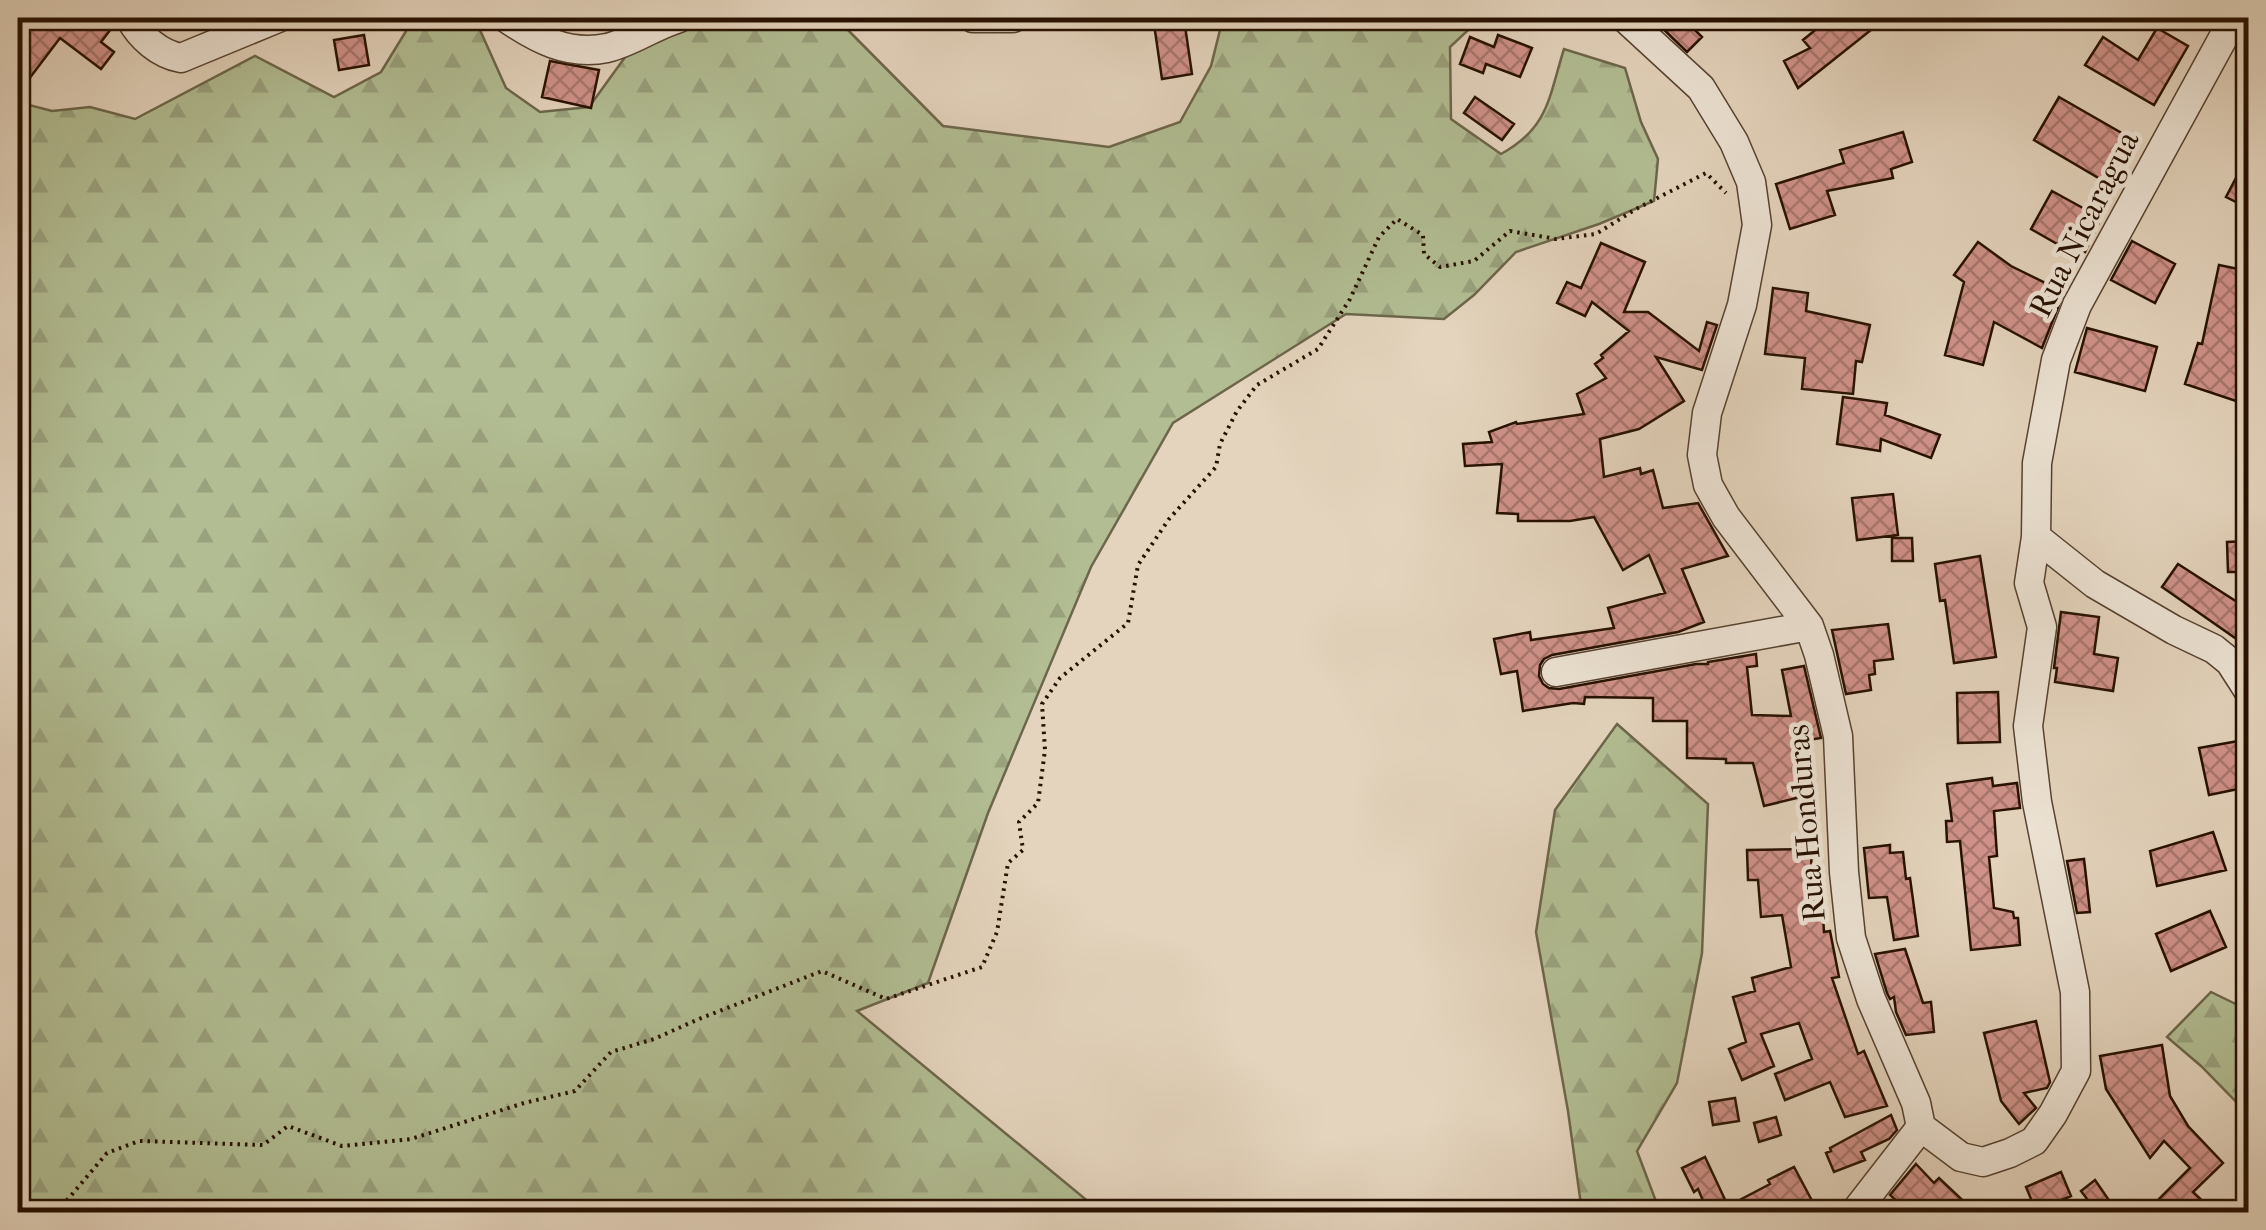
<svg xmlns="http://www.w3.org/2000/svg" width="2266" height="1230" viewBox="0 0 2266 1230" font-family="'IM FELL French Canon',serif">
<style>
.forest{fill:url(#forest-firs);stroke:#6c664a;stroke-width:2.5}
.building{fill:url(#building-cross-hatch);stroke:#261001;stroke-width:2.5}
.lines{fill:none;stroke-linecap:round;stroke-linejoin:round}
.minor-casing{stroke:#564130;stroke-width:31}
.path{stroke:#261001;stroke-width:4;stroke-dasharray:2.5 5;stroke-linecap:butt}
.minor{stroke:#ede3d4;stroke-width:28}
.labels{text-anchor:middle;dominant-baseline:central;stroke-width:9;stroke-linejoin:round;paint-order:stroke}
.street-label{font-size:32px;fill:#261001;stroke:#ede3d4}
</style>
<defs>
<pattern id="forest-firs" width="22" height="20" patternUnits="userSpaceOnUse" patternTransform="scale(2.5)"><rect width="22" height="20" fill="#b2bd93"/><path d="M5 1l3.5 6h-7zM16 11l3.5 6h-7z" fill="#99a17d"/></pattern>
<pattern id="building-cross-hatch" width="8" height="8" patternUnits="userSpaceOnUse" patternTransform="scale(2.5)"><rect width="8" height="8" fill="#d0928a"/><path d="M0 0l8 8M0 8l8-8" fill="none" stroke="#a9766e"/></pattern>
</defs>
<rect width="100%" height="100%" fill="#e4d4bd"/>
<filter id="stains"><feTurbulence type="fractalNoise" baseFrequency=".002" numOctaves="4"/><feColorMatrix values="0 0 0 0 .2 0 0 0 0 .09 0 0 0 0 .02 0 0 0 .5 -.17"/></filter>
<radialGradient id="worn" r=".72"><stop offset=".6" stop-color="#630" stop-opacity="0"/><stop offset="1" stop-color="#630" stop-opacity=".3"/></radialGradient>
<path class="forest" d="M414,18H433L480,30L506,88L540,112L589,107L641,35L697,18H806L843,25L943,126L1109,147L1180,122L1211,66L1223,18H1481L1450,47L1451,119L1501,154C1549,128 1549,96 1564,49L1625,68L1641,122L1658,159L1654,201L1599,224L1516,252L1474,295L1444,319L1346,314L1173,423L1091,567L988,813L928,983L857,1011L1101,1212H18V102L52,111L90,107L135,119L255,56L334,97L381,72Z
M1617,724L1708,804L1702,953L1677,1083L1637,1151L1660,1212H1582L1568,1111L1536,932L1555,810Z
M2211,992L2248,1010V1114L2201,1066L2167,1037Z"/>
<path class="building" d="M26,18H105L114,25L101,42L114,52L101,69L60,38L29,79L18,70V28Z
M1665,18H1702L1692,27L1702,37L1687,52L1658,24Z
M1830,18H1886L1798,88L1784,61L1810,48L1803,40Z
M1184,19L1192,74L1162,79L1154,24Z
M2157,28L2188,46L2154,105L2085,65L2103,37L2138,60Z
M364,35L369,65L339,70L334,40Z
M1498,35L1532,48L1520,77L1486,64L1483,73L1460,64L1470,37L1494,47Z
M550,61L599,70L591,108L542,97Z
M1475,97L1514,124L1502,140L1464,113Z
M2059,97L2132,139L2107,183L2034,140Z
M1903,132L1912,162L1891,169L1893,178L1827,191L1835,215L1790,229L1776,184L1844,163L1840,150Z
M2248,155V208L2226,197Z
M2052,191L2101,218L2085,252L2069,243L2066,249L2031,229Z
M2132,241L2175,264L2155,303L2111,280Z
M1978,242L2011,266L2064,292L2042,348L1994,322L1983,365L1945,355L1964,282L1954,275Z
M1601,243L1645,262L1624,312H1648L1699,351L1707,322L1717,325L1702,370L1656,357L1684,401L1639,429L1600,439L1604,477L1640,468L1641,474L1653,470L1663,508L1698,503L1728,556L1682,569L1704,622L1678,632L1552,655L1544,659L1540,665L1539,676L1543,684L1549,688L1559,689L1696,664H1708V662L1756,654L1757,666L1747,667L1752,715L1791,716L1782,670L1804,666L1821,738L1795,742L1809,795L1764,806L1753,763H1726V759L1687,758V721H1653V698L1585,697L1584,704L1573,703L1523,711L1517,671L1501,674L1494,639L1530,632L1531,640L1614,628L1608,608L1665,593L1649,555L1623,570L1594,517L1570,521H1518V514L1497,513L1502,464L1465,466L1463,444L1492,442L1489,432L1516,422L1517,424L1584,414L1577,394L1606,378L1595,364L1603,358L1601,355L1629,331L1592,302L1585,316L1557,303L1567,282L1581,288Z
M2219,265L2248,271V405L2185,384L2198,343L2202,344Z
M1773,288L1808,293L1806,311L1870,325L1862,362L1856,361L1853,394L1802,389L1805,358L1765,354Z
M2087,328L2157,347L2145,391L2075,372Z
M1843,397L1887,403L1885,415L1940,435L1931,458L1881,439L1880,451L1837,444Z
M1893,494L1898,535L1857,540L1852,498Z
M1892,538H1912L1913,561H1892Z
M2248,541V572H2228L2227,542Z
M1980,556L1996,657L1954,663L1945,600L1940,601L1935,564Z
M2178,564L2248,609V647L2162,587Z
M2061,612L2099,617L2094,654L2118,658L2113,691L2055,682L2057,668H2054Z
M1888,624L1893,659L1874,661L1875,674L1869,675L1871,690L1846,694L1832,630Z
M1998,692L2000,742L1958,743L1957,693Z
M2244,740L2248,763V787L2209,795L2199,748Z
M1992,778L1993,786L2017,783L2020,808L1994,811L1997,856L1989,857L1994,908L2013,912L2014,918H2018L2020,945L1971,950L1960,841L1947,842L1946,821H1952L1947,784Z
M2213,832L2226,870L2157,886L2150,851Z
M1890,845V853L1903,852L1906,879L1910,878L1918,936L1894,940L1887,897L1869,898L1864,848Z
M1811,849L1812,886L1821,885L1824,932L1830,931L1839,977L1832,978L1858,1054L1864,1051L1887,1106L1845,1117L1830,1082L1785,1100L1775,1074L1812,1059L1799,1023L1761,1034L1774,1066L1742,1080L1729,1049L1746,1042L1733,997L1755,991L1752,978L1791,967L1782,915L1761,917L1758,880H1748L1747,850Z
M2084,859L2090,912L2077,913L2067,861Z
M2210,911L2226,947L2171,971L2156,934Z
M1905,949L1923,1003L1931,1002L1934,1032L1906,1035L1896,1012L1894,997L1890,999L1887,993L1875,954Z
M2036,1021L2050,1082L2047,1088L2024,1093L2036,1108L2019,1124L2001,1101L1984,1033Z
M2162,1045L2170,1096L2188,1126L2223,1163L2193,1192L2214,1212H2172L2159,1199L2190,1168L2164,1141L2150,1158L2106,1089L2100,1056Z
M1735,1098L1739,1121L1713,1125L1709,1102Z
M1891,1115L1897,1130L1889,1139L1861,1152L1865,1160L1834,1172L1826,1153L1831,1151L1830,1148Z
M1776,1117L1781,1135L1759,1142L1754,1123Z
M1705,1157L1728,1206L1770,1184L1768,1180L1794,1167L1818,1212H1708L1698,1189L1694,1192L1682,1168Z
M1916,1164L1934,1183L1939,1178L1975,1212H1909L1890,1195Z
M2061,1172L2071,1196L2036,1211L2026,1187Z
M2095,1180L2117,1212H2097L2081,1191Z"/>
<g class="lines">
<g class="minor-casing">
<path id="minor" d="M130,18C140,37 159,54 181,58L278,18
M506,18C537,39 568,56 607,48C632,42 655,25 679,18
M973,18H1013
M1625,18L1701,88L1734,142L1751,182L1757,225L1742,305L1707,413L1702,455L1708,485L1726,517L1809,626L1819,655L1838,736L1844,872L1851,938L1871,999L1916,1103L1921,1127L1961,1157L1983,1162L2010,1153L2034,1141L2053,1114L2076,1071L2075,992L2037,802L2028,726L2042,627L2029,583L2036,537L2037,463L2056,360L2077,305L2234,18
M2036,537L2095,584L2174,630L2214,649L2230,662L2248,690
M1556,672L1809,626
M1855,1212L1921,1127"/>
</g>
<path class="path" d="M57,1212L107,1153L139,1141L263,1145L288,1126L342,1146L411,1139L524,1103L575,1091L611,1052L654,1039L699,1019L822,971L886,999L982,967L997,932L1008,863L1023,850L1019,822L1038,803L1045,750L1042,704L1060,678L1128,623L1138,565L1169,519L1216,467L1220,444L1237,411L1257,385L1318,349L1350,299L1379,237L1397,219L1423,235L1424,254L1440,267L1474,261L1510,231L1556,239L1596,234L1636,209L1706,173L1726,193"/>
<use href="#minor" class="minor"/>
</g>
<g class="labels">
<g class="street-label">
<text transform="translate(2084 224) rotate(-63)">Rua Nicaragua</text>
<text transform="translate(1806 823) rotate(-95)">Rua Honduras</text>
</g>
</g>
<rect width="2266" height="1230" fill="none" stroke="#e4d4bd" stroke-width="60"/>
<rect x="20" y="20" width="2226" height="1190" fill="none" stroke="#261001" stroke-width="5"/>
<rect x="30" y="30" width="2206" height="1170" fill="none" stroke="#261001" stroke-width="2.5"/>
<rect width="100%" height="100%" filter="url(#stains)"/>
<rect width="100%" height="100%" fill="url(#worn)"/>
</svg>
